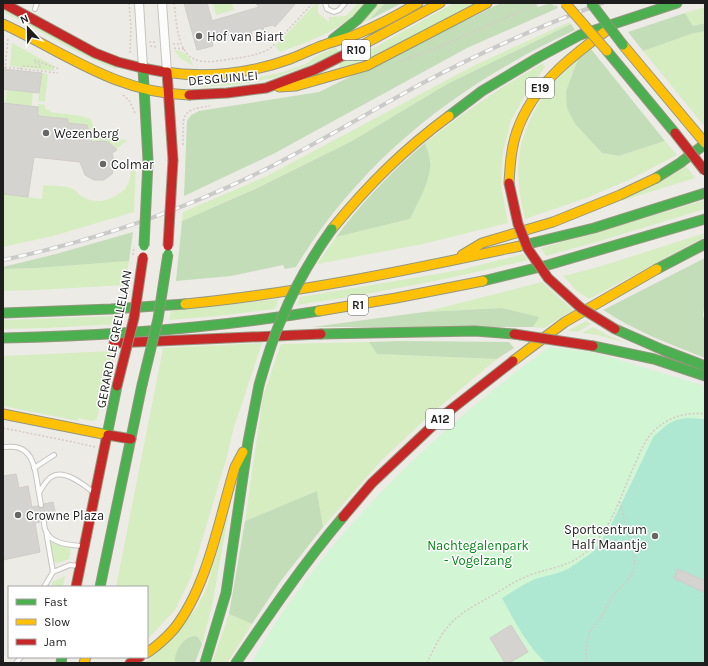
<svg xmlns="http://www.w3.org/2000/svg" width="708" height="666" viewBox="0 0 708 666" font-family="Karla,sans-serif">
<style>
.grass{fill:#d6edc2}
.forest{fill:#c4ddb9}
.park{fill:#d2f5d4}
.pitch{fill:#aee8d3}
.building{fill:#d5d3cf;stroke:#d0ccc7}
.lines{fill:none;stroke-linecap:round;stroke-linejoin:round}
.lane-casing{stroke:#c5c4c2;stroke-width:6}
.street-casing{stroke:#c5c4c2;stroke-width:10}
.fast-casing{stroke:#94977e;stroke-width:11}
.slow-casing{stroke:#94977e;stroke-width:11}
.jam-casing{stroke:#94977e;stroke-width:11}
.path{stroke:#d7c9c5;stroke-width:1.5;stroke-dasharray:2 2;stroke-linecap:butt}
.lane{stroke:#fcfcfb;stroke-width:4}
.street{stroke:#fcfcfb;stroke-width:8}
.fast{stroke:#4caf50;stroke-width:9}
.slow{stroke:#ffc107;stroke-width:9}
.jam{stroke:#c62828;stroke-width:9}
.rail-casing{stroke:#cacac9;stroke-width:4}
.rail{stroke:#fff;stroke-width:2.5;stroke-dasharray:8;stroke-linecap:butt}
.fast-bridge-casing{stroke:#94977e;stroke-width:11;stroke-linecap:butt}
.slow-bridge-casing{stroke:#94977e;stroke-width:11;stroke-linecap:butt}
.jam-bridge-casing{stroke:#94977e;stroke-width:11;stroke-linecap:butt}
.fast-bridge{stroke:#4caf50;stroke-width:9}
.slow-bridge{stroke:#ffc107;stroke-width:9}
.jam-bridge{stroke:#c62828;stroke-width:9}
.poi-dot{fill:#666664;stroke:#fff;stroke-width:1.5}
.labels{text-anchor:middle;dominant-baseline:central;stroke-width:3;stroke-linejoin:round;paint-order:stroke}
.shield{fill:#fff;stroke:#626262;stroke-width:1}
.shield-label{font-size:12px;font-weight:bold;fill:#1e1e1e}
.poi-label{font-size:13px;fill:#1e1e1e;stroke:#fff;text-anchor:start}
.street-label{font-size:13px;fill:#1e1e1e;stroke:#fff}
.park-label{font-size:13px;fill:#038516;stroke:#fff}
</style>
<rect width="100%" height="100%" fill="#edebe6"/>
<path class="grass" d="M213,3H232L234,10L216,15Z
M316,3L318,4V13L329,22V17L346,16L358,3H367C344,29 312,41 280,52L275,46Z
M377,3H385L369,20L360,24Z
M454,3H478L377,55L341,69L339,66L340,63L365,53Z
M705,7V23L693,26L685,13Z
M3,10L116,67V69C76,55 41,30 3,12Z
M569,22L571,24L447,84L352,141L256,188L182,221L183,212L267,176L475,65Z
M705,31V127L643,51L691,34Z
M12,43L54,66V71L10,66Z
M336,47L340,54L273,78L235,85L201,87V85L238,82L283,72L305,64L320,54Z
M174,50C184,51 190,55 193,66L180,58Z
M578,59L566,91L575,124L602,153L619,156L665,141L677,155L631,179L589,197L525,219C514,178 515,142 538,105C541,100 543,94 547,89C557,79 568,69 578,59Z
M543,63L545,67L529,89L511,120L503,152L501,185L508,223L423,244L317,264L336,237L410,219C417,203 432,179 430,162C430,155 427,149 425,143L459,117L501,88Z
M42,73L48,74L45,102L38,101Z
M7,89L33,92L31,111L5,107Z
M38,104L45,105V109L50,110V112L81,116L91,119L97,137L128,140L116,149C109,141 102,140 92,142L68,123V119L38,116L39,112H37Z
M136,161L134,212L53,236L3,247V194L42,199L43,185C52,186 64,185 73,189C77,191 79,195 83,197C97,205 113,200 125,189C132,181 129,168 136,161Z
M685,165L695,178L621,201Z
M705,200V209L600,241L546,256L541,248Z
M705,233V237L589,299L577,291L563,276L595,268Z
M523,254L528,260C451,279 374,294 297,305L300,297L460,270Z
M129,261L125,285L39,290L3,291V269L37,268Z
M542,282L573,310L544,328L533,327L538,318L502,308L424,312Z
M279,299L275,309L218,316L169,320L171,311Z
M118,316L117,324L47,328L3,329V320Z
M586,321L591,324L578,332L567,331Z
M593,327L607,335L627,343L597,335L582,333Z
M369,342L378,354L497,359L431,414L382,460L323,527L317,491L245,521L263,396L281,344Z
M262,343L234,427L226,460L191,577L175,610L147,640V587H116L163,348Z
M112,351L97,419C92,423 85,419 79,418L78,421L3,406V356Z
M229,511L212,606L202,644L198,637L185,640L177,650L175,663H142L149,660L181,628L197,607L206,590Z
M51,542L71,549L69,559L58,563L55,562L52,558L50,543Z
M65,576L63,587H56L52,585V582Z
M229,614L252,624L227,663H212Z"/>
<path class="forest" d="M385,3H402L369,20Z
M501,3H535L538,7L552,3L554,6L556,5L558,8L467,48L275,153L184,196L187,121L191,115L199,111L319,92Z
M685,13L693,26L705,23V31L691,34L643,51L628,32Z
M571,24L575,30C554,40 533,50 513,62C424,112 349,179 296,267L285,269L283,265L231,276L176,281L182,221L257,188L352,141L447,84Z
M591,49L665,141L619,156L602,153L575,124L567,108L566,91L578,59Z
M425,143C427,149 430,155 430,162C432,179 417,204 410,219L336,237C363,201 391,172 425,143Z
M133,232L129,261L37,268L3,269V267L56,254Z
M705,258V301L703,316L705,319V358C670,344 635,331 603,310Z
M502,308L539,317L533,327H312L424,312Z
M401,341L509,342L514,348L497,359L377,354L369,342Z
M317,491L323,527L280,582L252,624L229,614L245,521Z
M194,636L198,637L202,644L195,663H175C174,652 182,638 194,636Z"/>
<path class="park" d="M549,347L591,352L610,357L705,386V419L699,418L635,474L608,531L593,552L596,663H252C269,631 290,601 312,572C380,484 460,413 549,347Z"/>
<path class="pitch" d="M687,418L705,419V663H546C527,646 514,620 502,598L525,584L535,579L558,573L568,569L593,552L608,531L654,436L668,424L676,420Z"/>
<path class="building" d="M184,3H207L212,21L259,7L255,3H296L275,27L273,25L264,27L263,30L260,28L255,30L251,31L252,36L238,39L236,34L221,37V38L212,41L213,46L197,50Z
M3,69L42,73L39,93L3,89Z
M3,103L38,107V116L68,119V123L87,125L92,142L103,141L108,142L117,150L112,153L115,164L112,174L104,180H94L85,175L80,162L34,157L28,197L3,194Z
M16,474L19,488L28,486L32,507L38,506L39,508H42L44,504L53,502L57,519L47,521L46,518H44L41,519L40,522L35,523L40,552L3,560V476Z
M678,569L705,581V593L674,578Z
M511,625L528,652L509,663H505L490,638Z"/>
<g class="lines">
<g class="lane-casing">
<path id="lane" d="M325,3L327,9L334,12L339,10L345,3
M35,9L37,3
M3,447C8,447 14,446 19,448C36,453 36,479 39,493
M34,468L54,455
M41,505L39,493C42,488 46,479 53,476C65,470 83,484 93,492
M44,521C44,524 44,528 46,531C51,544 70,545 82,546
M46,531L53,572
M44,587L53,572L70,565L78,566
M16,663L21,657"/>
</g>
<g class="street-casing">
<path id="street" d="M139,3L143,68
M162,3L167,72"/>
</g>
<g class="fast-casing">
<path id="fast" d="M333,39L357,20L372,3
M607,51L675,133
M143,68L148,161
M449,116L482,91L539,57L580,35L677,3
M656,178L680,163L705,144
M520,246L594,228L705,193
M657,269L705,244
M483,281L548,265L705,219
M3,313L111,309L185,304
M615,329L663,350L705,366
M321,334L475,331L514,334
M3,338C109,336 214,328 319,311
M593,346L654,359L705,376
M106,440L117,386
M100,587L142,385
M61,663L62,657
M205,663L226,593L248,442L259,385
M236,663C270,613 304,563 343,517"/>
</g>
<g class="slow-casing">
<path id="slow" d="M3,24C66,53 116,93 189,95
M623,45L705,143
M344,55L440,3
M164,72C205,78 250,74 290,59C301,55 312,49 324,45C334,41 345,39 355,35C377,26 398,15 418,3
M279,87L296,86L366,66L487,3
M509,183C510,166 511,148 517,131C533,86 569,58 606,31
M332,229C368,185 403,150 449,116
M462,255L482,243L553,222L620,195L656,178
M185,304C299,293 409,270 520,246
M319,311L396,298L483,281
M513,361L565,322L657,269
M3,414L108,435
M147,653C157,646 166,638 174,629C208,586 219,519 235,467L243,452
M84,663L86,657"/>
</g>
<g class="jam-casing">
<path id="jam" d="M3,3L95,53L118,62L142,68L164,72
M167,72L173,160
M189,95L227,93L266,88L314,70L344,55
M114,343L321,334
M108,435L131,439
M343,517L372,483L444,415L513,361
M76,587L106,440
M130,663L140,657"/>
</g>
<path class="path" d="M129,3L131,28L130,53
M174,3C177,22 176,56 200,61C210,63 222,60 231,59C245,57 261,55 272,47L313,3
M149,42H157
M173,44H181
M150,46L158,47
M174,48L184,49
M400,61L432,50L539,3
M5,67L58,73
M5,69L8,38
M20,69L24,66L40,67L41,65L34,62L35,60L59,69
M123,95L129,100L135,113
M183,145C184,116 178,110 210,106
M133,255L134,247
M3,428L73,442L95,447
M427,663C435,646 443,628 459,616C470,607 483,601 495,594C506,587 517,580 530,575C555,566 574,567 594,544C614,522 623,490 635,464C639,455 642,447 647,439C660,420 683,411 705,414
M504,663V662
M586,663C586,651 586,638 593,627C595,624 599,621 601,617C605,611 608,602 613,596C626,580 639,575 633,551L619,500"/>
<use href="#lane" class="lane"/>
<use href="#street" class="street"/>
<use href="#fast" class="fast"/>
<use href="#slow" class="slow"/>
<use href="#jam" class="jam"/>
<g class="rail-casing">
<path id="rail" d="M3,260C93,241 181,211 264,170C316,144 366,114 417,86C477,54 539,26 603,3"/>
</g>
<use href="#rail" class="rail"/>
<g class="fast-bridge-casing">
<path id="fast-bridge" d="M591,3L623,45
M144,246L148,161
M142,385L158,319L168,254
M259,385C266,362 272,339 282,318C295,286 312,257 332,229"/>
</g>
<g class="slow-bridge-casing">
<path id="slow-bridge" d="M565,3L607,51"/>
</g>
<g class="jam-bridge-casing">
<path id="jam-bridge" d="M675,133L705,171
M509,183L518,224L528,249L548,278L581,308L615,329
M168,246L173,160
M514,334L593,346
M117,386L134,318L143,257"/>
</g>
<use href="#fast-bridge" class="fast-bridge"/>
<use href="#slow-bridge" class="slow-bridge"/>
<use href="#jam-bridge" class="jam-bridge"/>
</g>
<g class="poi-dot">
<circle cx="199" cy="36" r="4"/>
<circle cx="46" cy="133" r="4"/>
<circle cx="103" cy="164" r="4"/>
<circle cx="18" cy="515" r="4"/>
<circle cx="655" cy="536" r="4"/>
</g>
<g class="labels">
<g class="shield">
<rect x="342" y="40" width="28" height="20" rx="3"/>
<rect x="526" y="78" width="28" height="20" rx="3"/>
<rect x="348" y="295" width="20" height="20" rx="3"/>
<rect x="426" y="409" width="28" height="20" rx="3"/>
</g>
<g class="shield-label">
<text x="356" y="50">R10</text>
<text x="540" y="88">E19</text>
<text x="358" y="305">R1</text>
<text x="440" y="419">A12</text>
</g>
<g class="poi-label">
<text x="207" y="36">Hof van Biart</text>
<text x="54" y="133">Wezenberg</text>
<text x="111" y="164">Colmar</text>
<text x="26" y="515">Crowne Plaza</text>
<text x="647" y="529" text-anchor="end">Sportcentrum<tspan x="647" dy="15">Half Maantje</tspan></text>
</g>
<g class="street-label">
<text transform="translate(223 78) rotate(-5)">DESGUINLEI</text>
<text transform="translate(114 339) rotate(-79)">GERARD LE GRELLELAAN</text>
</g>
<g class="park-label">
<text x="478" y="545">Nachtegalenpark<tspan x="478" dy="15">- Vogelzang</tspan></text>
</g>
</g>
<rect width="708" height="666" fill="none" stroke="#1e1e1e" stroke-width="8"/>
<rect x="8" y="586" width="140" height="72" fill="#ffffff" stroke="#a5a5a5"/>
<rect x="16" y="599" width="20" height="6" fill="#4caf50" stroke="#a5a5a5"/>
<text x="44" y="606" font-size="12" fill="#1e1e1e">Fast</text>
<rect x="16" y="619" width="20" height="6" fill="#ffc107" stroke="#a5a5a5"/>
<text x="44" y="626" font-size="12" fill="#1e1e1e">Slow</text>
<rect x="16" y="639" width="20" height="6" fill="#c62828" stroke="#a5a5a5"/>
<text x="44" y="646" font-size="12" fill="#1e1e1e">Jam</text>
<g transform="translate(28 28) rotate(338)" stroke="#ffffff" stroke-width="3" paint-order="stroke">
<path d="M0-3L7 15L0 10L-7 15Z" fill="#1e1e1e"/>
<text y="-6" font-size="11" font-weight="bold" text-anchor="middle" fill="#1e1e1e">N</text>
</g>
</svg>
